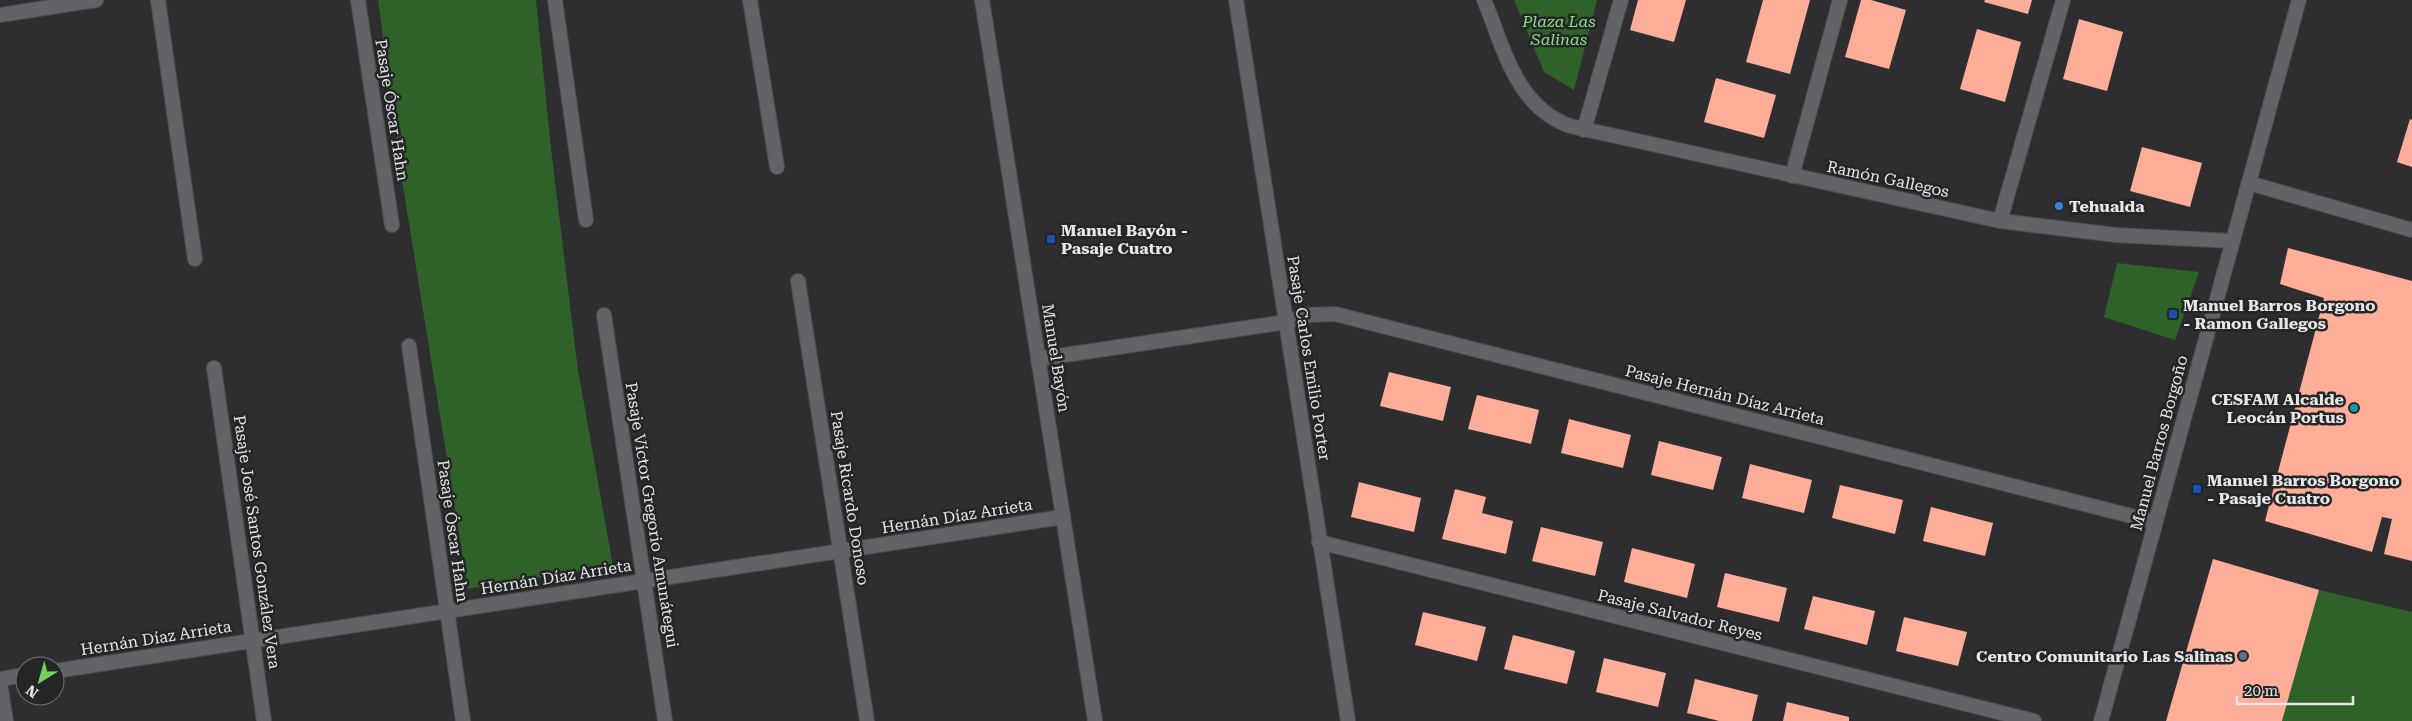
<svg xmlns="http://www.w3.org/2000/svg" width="2412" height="721" viewBox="0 0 2412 721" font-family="'Roboto Serif',serif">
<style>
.green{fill:#2e6229}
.building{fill:#fdad98}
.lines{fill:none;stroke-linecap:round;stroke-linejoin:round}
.service-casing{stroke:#4c4d4f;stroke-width:16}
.minor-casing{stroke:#4c4d4f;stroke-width:16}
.tertiary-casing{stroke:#4c4d4f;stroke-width:16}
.service{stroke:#626366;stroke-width:14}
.minor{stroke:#626366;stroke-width:14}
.tertiary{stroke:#626366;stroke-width:14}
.shop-dot{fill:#3f7fe0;stroke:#242527;stroke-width:2}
.transit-dot{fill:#1a4fb4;stroke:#242527;stroke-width:2}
.culture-dot{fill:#0f9aa8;stroke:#242527;stroke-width:2}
.service-dot{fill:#5c6f8a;stroke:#242527;stroke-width:2}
.labels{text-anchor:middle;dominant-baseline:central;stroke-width:5;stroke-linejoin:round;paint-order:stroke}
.park-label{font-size:16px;font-style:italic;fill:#8be182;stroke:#242527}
.street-label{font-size:16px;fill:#e7e7e9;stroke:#242527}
.poi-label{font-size:16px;font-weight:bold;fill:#e7e7e9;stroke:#242527;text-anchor:start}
</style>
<rect width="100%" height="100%" fill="#2e2e31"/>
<path class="green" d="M378,0H536L552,158L578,370L613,566L468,589L402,180Z
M1514,0H1597L1574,90L1544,72Z
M2117,263L2199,272L2175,340L2104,317Z
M2319,590L2412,612V721H2282Z"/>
<path class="building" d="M1638,0H1686L1674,42L1630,30Z
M1763,0H1810L1790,74L1746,62Z
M1861,0H1871L1906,10L1889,69L1845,57Z
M1985,0H2032L2028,14L1984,2Z
M2079,19L2123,32L2107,91L2063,79Z
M1977,29L2021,42L2005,102L1960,89Z
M1716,78L1776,95L1764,138L1704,122Z
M2410,119L2412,120V167L2397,162Z
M2142,147L2202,163L2190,207L2130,191Z
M2288,248L2412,281V561L2384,554L2392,519L2382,517L2372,552L2265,521L2324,298L2280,284Z
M1389,372L1451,387L1443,421L1380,406Z
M1477,395L1539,410L1531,444L1468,429Z
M1569,419L1631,435L1623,468L1561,453Z
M1659,441L1722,457L1713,490L1651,475Z
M1750,464L1812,480L1804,513L1742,498Z
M1359,482L1421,498L1414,532L1351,517Z
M1840,485L1903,500L1895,534L1832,518Z
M1455,489L1486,497L1482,513L1513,521L1506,554L1442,539Z
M1931,507L1993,523L1985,556L1923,541Z
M1541,527L1603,542L1595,576L1532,561Z
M1632,548L1695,564L1687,598L1624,582Z
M2213,559L2319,590L2282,721H2166Z
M1725,573L1787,588L1779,622L1717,607Z
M1813,596L1875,611L1867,645L1804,629Z
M1423,612L1486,627L1477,661L1415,645Z
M1904,617L1967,632L1958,666L1896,651Z
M1513,635L1575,651L1567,684L1504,669Z
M1604,658L1666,673L1658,707L1596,692Z
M1695,679L1758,695L1752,721H1719L1687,713Z
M1787,702L1849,717V721H1783Z"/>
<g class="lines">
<g class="service-casing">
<path id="service" d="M2249,183L2412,230"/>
</g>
<g class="minor-casing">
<path id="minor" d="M158,0L195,259
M358,0L392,225
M555,0L586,220
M750,0L777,167
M1236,0L1348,721
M1484,0C1504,48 1516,107 1570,126L2000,221L2116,235L2232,241
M0,15L96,0
M1584,130L1621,0
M1792,176L1840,0
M2000,221L2063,0
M798,281L867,721
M604,315L665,721
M409,346L463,721
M1038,359L1286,322L1309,315L1335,314L2155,522
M214,368L264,721
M1319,542L2034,721
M55,671L1063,517
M0,679L25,675
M0,684L6,721
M2101,721L2299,0"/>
</g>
<g class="tertiary-casing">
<path id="tertiary" d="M982,0L1095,721"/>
</g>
<use href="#service" class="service"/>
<use href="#minor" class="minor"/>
<use href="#tertiary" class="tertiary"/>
</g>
<circle class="shop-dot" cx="2059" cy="206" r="5"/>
<g class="transit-dot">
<rect x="1046" y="234" width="10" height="10" rx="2.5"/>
<rect x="2168" y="309" width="10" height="10" rx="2.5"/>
<rect x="2192" y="484" width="10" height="10" rx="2.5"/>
</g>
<circle class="culture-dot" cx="2354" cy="408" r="5"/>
<circle class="service-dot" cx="2243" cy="656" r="5"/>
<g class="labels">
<g class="park-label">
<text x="1559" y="21">Plaza Las<tspan x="1559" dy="18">Salinas</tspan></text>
</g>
<g class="street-label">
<text transform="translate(392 110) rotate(81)">Pasaje Óscar Hahn</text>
<text transform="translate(1888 179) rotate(12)">Ramón Gallegos</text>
<text transform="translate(1056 358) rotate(81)">Manuel Bayón</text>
<text transform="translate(1309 358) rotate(81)">Pasaje Carlos Emilio Porter</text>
<text transform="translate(1725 395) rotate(14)">Pasaje Hernán Díaz Arrieta</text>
<text transform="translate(2159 443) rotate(-75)">Manuel Barros Borgoño</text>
<text transform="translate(850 498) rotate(81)">Pasaje Ricardo Donoso</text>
<text transform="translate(652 515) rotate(81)">Pasaje Víctor Gregorio Amunátegui</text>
<text transform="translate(957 516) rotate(-9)">Hernán Díaz Arrieta</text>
<text transform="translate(453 531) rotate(82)">Pasaje Óscar Hahn</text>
<text transform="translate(257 542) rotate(82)">Pasaje José Santos González Vera</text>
<text transform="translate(556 577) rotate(-9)">Hernán Díaz Arrieta</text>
<text transform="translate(1680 615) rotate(14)">Pasaje Salvador Reyes</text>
<text transform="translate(156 638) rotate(-9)">Hernán Díaz Arrieta</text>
</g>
<g class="poi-label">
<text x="2069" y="206">Tehualda</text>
<text x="1061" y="230">Manuel Bayón -<tspan x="1061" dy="18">Pasaje Cuatro</tspan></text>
<text x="2183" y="305">Manuel Barros Borgono<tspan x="2183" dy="18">- Ramon Gallegos</tspan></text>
<text x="2344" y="399" text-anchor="end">CESFAM Alcalde<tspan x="2344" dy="18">Leocán Portus</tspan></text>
<text x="2207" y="480">Manuel Barros Borgono<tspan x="2207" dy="18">- Pasaje Cuatro</tspan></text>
<text x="2233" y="656" text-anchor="end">Centro Comunitario Las Salinas</text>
</g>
</g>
<g transform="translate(40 681) rotate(217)"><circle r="24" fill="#242527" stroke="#727375"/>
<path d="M0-4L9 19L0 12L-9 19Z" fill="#72d25d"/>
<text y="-8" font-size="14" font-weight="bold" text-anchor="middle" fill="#e7e7e9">N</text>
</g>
<path d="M2237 696v8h116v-8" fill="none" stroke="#e7e7e9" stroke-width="2.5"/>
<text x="2244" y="696" font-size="15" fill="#e7e7e9" stroke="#242527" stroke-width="4" paint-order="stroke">20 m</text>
</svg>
